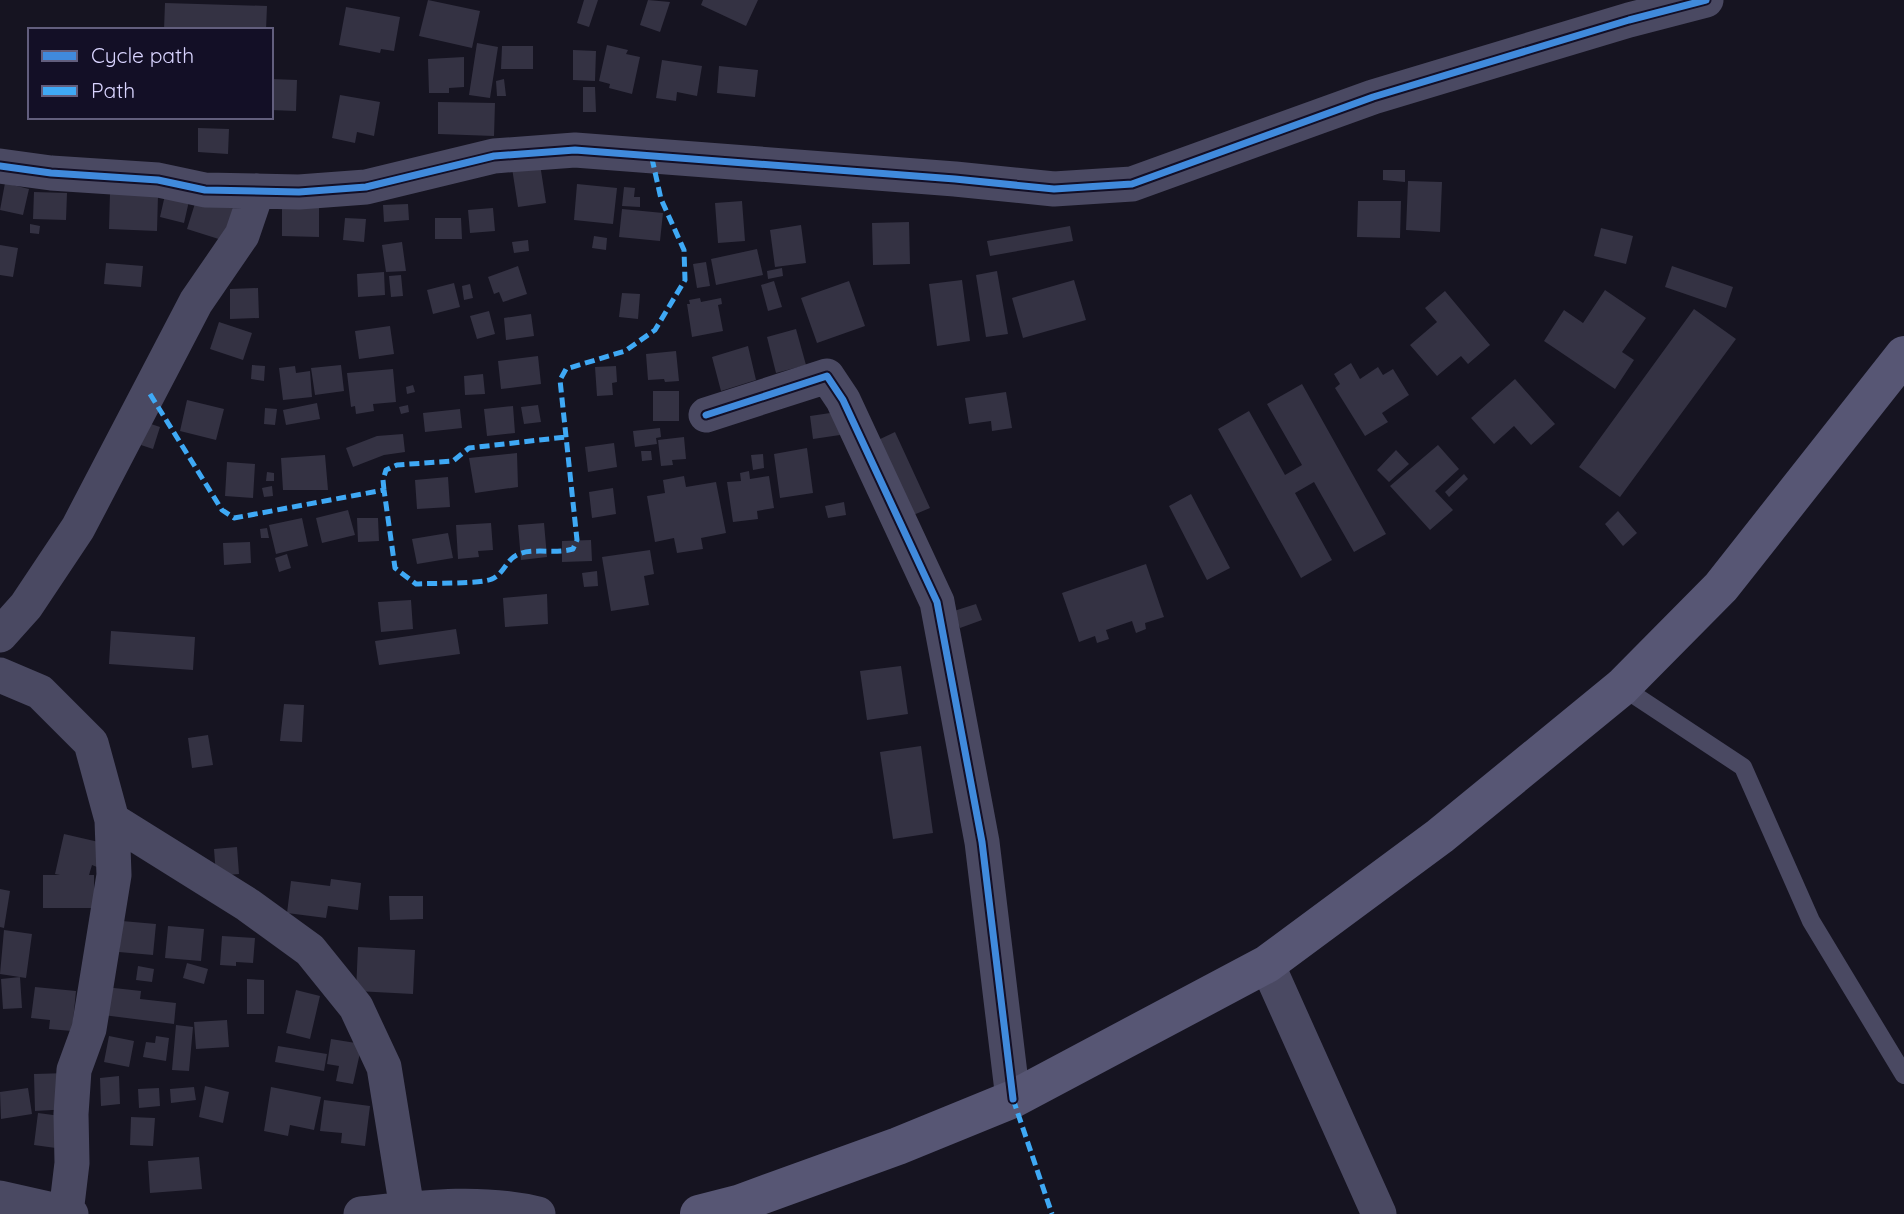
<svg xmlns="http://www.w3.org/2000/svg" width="1904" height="1214" viewBox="0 0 1904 1214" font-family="Quicksand,sans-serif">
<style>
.building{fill:#343243}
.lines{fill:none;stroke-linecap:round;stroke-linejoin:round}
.service{stroke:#4a4962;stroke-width:18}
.minor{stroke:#4a4962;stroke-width:35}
.secondary{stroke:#575674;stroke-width:38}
.quiet{stroke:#3fa9f5;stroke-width:5;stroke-dasharray:10 5;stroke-linecap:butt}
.cycleway-casing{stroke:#130f26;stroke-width:11}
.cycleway{stroke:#408adc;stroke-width:7}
</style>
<rect width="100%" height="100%" fill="#161421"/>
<path class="building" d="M428,0L480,11L472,48L419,36Z
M584,0H598L589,27L577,23Z
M648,0L670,2L660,32L640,25Z
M703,0H758L746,26L701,5Z
M165,3L267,6L266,30H164Z
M346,7L400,17L394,51L381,49L380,53L339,45Z
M477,43L498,47L490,98L469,95Z
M607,45L628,50L626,54L640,57L632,94L609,88L610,84L599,81Z
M502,46H533V69H501Z
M573,50L596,51L595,81L573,80Z
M464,57V87L449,88V93H429L428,59Z
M662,60L702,66L697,96L677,92L676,101L656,98Z
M719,66L758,70L755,97L717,93Z
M271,79L297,80L296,111L271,110Z
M504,79L506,96H497L496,81Z
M583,87H595L596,112H583Z
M340,95L380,102L374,136L357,132L355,143L332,138Z
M438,102L495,103L494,136L438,134Z
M198,128L229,129L228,154L198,152Z
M540,164L546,203L518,207L512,168Z
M1383,170H1405V182L1383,180Z
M1408,181L1442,182L1440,232L1406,230Z
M5,183L29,189L23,215L0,210Z
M577,184L617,188L613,224L574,220Z
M624,187L635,188L634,197H640V207L622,206Z
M34,192L67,193L66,220L33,219Z
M110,193L158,195L157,231L109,229Z
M165,195L189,201L184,223L160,217Z
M197,197L235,209L225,241L187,229Z
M742,201L745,241L718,243L715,203Z
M1358,201H1401L1400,238L1357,237Z
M408,204L409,220L384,222L383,205Z
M282,208H319V237L282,236Z
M493,208L495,231L470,233L468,210Z
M622,209L663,213L660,241L619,237Z
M345,218L366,219L364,242L343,240Z
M435,218H461L462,239H435Z
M909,222L910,264L873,265L872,223Z
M30,224L40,226L39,234L30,233Z
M801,225L806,263L775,267L770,230Z
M1070,226L1073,241L990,256L987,241Z
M1601,228L1633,236L1626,264L1594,256Z
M594,236L607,238L606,250L592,248Z
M528,240L529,251L514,253L512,242Z
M402,242L406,271L386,272L382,245Z
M0,245L18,248L13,277L0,275Z
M757,249L763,275L716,285L711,259Z
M706,262L710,286L697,288L693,264Z
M106,263L143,266L141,287L104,284Z
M518,266L527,294L503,302L499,292L494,294L488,277Z
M1672,266L1733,287L1726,308L1665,287Z
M782,268L783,276L768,279L767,271Z
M997,271L1008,334L986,337L976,275Z
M384,272L385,295L358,297L357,274Z
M401,275L403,296L391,297L389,276Z
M962,280L970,341L937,346L929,284Z
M1074,280L1086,320L1023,338L1012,298Z
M774,281L782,307L768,311L761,285Z
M849,281L865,326L817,343L801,298Z
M454,283L460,307L433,314L427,290Z
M470,284L473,298L464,300L462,286Z
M258,288L259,318L230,319V289Z
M1605,290L1646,318L1622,352L1634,360L1615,389L1544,341L1564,310L1583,323Z
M1445,291L1490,345L1468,364L1461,356L1437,376L1410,345L1437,322L1425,308Z
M622,293L640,294L638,319L619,317Z
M700,298L701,302L721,298L722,304L718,305L723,331L692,337L687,304H690L689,300Z
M1694,309L1736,339L1620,497L1579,467Z
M489,311L495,334L477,339L470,316Z
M531,314L534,336L506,340L504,318Z
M219,322L252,333L243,360L210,349Z
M390,326L394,354L359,359L355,331Z
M796,329L806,365L776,373L767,337Z
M748,346L756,380L721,391L712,357Z
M676,351L679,381L665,382L664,379L648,380L646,354Z
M538,356L541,384L501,389L498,361Z
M1351,363L1360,379L1378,367L1383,375L1393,369L1409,395L1382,413L1388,422L1365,436L1335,388L1340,384L1334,374Z
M252,365L265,366L264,381L251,379Z
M341,365L344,391L315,395L311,368Z
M295,366L296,373L310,371L312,397L283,400L279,368Z
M616,366L617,382L612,383L613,395L597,396L595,367Z
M393,369L396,402L373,404L374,411L356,414L355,406L351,407L347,373Z
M483,374L485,394L465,395L464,376Z
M1515,379L1555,424L1531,445L1514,426L1494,444L1471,418Z
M1302,384L1386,534L1354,552L1314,482L1295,493L1332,560L1301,578L1218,429L1249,411L1285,475L1302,465L1267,404Z
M413,385L415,392L407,394L406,387Z
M653,391H679V421H653Z
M1006,392L1012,428L992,431L991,421L969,424L965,398Z
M187,400L224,409L216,440L180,431Z
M317,403L320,419L286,425L283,410Z
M408,405L409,412L401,414L399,407Z
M538,405L541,422L524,424L521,407Z
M513,406L515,433L487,436L484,409Z
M265,408L277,409L275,425L264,424Z
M460,409L462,428L425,432L423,413Z
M837,412L840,435L813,439L810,416Z
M148,423L160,427L153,449L141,445Z
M660,428L661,437L656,438L657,444L635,447L633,431Z
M895,432L930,508L911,516L876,441Z
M403,434L405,452L384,455L353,467L346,448L377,436Z
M684,437L686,459L672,460L673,465L661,466L658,440Z
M614,443L617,467L588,472L585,447Z
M1438,445L1459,469L1435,491L1453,510L1430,530L1390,486Z
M807,448L813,493L780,498L774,454Z
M1396,450L1409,464L1389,482L1377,470Z
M641,451H651L652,460L642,461Z
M517,453L518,487L475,493L469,458Z
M763,454L764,468L753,470L751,455Z
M325,455L328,490H283L281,458Z
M227,462L255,464L253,498L225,496Z
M749,471L750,479L769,476L774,508L757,511L758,519L733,522L727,482L741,481L740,473Z
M267,472L274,473V481H266Z
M1464,474L1468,479L1449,497L1445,492Z
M684,476L686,487L716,482L726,533L701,538L703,549L677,553L674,538L655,542L647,496L665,493L663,480Z
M448,477L450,507L417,509L415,480Z
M272,486L273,496L264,497L262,488Z
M613,488L616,514L592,518L589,492Z
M1191,494L1230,568L1207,580L1169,506Z
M844,502L846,515L828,518L825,506Z
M348,510L355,535L322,543L316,518Z
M1618,511L1637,533L1623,546L1605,524Z
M302,518L308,546L276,554L269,525Z
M357,518H378L379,541L358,542Z
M491,523L493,550L478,551L479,557L458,559L456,525Z
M544,523L547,557L521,560L518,525Z
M267,528L269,538H261L260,529Z
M448,533L453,558L417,564L412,539Z
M591,540L592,561L562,562V541Z
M250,542L251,563L224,565L223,543Z
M650,550L654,574L644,576L649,605L611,611L602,557Z
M287,554L291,568L279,572L275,558Z
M1146,564L1164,617L1145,623L1146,629L1136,633L1132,621L1106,630L1109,639L1097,643L1095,636L1079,642L1062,593Z
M597,571L598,586L584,587L582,573Z
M547,594L548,624L505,627L503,598Z
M411,600L413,629L381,632L378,602Z
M976,604L982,620L960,628L954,611Z
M456,629L460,654L379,665L375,641Z
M111,631L195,637L193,670L109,664Z
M901,666L908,714L867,720L860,671Z
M284,704L304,705L302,742L280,741Z
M208,735L213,765L192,768L188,738Z
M921,746L933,833L893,839L880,752Z
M64,834L103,843L97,867L92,865L89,875H94V908H43V875H60L55,874Z
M237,847L239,874L216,876L214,849Z
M331,879L361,883L358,910L328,906L326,918L287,913L291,881L330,886Z
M0,889L10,891L4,928L0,927Z
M389,896H423V919L390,920Z
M122,921L156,924L153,955L119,952Z
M168,926L204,929L201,961L165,958Z
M4,930L32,934L26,978L0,974Z
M222,936L255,938L253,963L236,962V966L220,965Z
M358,947L415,950L413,994L356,991Z
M187,963L208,969L204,984L183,978Z
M138,966L154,969L152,982L136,980Z
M20,977L22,1008L3,1009L1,979Z
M247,979L264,980V1014H247Z
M35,987L76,991L72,1031L49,1029L50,1020L31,1018Z
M105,987L141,991L140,999L176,1003L174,1024L103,1015Z
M296,990L320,996L310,1039L286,1033Z
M227,1020L229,1047L196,1049L194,1022Z
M176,1025L193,1027L189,1071L172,1070Z
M109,1036L134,1041L129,1067L104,1062Z
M156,1036L169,1038L166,1061L143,1057L146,1042L155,1043Z
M331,1039L362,1044L353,1084L336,1081L339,1066L327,1064Z
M278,1046L327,1054L324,1071L275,1062Z
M68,1073L70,1109L35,1111L34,1074Z
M119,1076L120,1104L101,1106L100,1078Z
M205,1086L229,1092L223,1123L199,1117Z
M194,1087L196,1100L171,1103L170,1089Z
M271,1087L321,1097L314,1130L290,1125L288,1136L264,1131Z
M28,1088L32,1114L1,1119L0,1092Z
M159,1088L160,1106L139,1108L138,1089Z
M324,1100L370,1106L365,1146L341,1143L342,1133L320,1131Z
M38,1113L68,1117L63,1149L34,1145Z
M131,1117L155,1118L153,1146L130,1145Z
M199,1157L202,1189L150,1193L148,1161Z"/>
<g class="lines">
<path class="service" d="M1622,687L1743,767L1811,921L1904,1075"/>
<path class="minor" d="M0,166L51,173L158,180L205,190L299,192L366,187L494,156L575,150L955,179L1054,189L1132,184L1373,97L1629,20L1706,0
M706,415L827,376L843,400L937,602L982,842L1013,1099
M0,635L26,606L78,528L196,302L242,235L257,191
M0,675L40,692L91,743L112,820L114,875L89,1029L74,1070L71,1114L72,1163L66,1213
M112,820L248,905L310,950L356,1007L384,1067L407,1209
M1267,964L1379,1214
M0,1198L71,1214
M361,1214C419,1208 480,1200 538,1214"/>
<path class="secondary" d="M699,1214L738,1204L898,1146L1013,1099L1267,964L1440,836L1622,687L1721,587L1904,355"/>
<path class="quiet" d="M150,394L222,510L234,518L384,490L395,568L416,584C431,583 481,584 492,579C505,573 506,559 519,554C533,548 556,554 573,549L577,540L560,380L566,369L625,351L655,330L685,280L684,250L661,199L651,154
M384,490L383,480L386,470L397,465L453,461L469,448L566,437
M1013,1099L1052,1214"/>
<g class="cycleway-casing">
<path id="cycleway" d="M0,166L51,173L158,180L205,190L299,192L366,187L494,156L575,150L955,179L1054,189L1132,184L1373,97L1629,20L1706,0
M706,415L827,376L843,400L937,602L982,842L1013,1099"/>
</g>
<use href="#cycleway" class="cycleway"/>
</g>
<rect x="28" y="28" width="245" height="91" fill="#130f26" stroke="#625e7d" stroke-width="2"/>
<rect x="42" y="51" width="35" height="10" fill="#408adc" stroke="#625e7d" stroke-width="2"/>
<text x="91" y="63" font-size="21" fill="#d9d4ff">Cycle path</text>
<rect x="42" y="86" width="35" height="10" fill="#3fa9f5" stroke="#625e7d" stroke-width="2"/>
<text x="91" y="98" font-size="21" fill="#d9d4ff">Path</text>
</svg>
